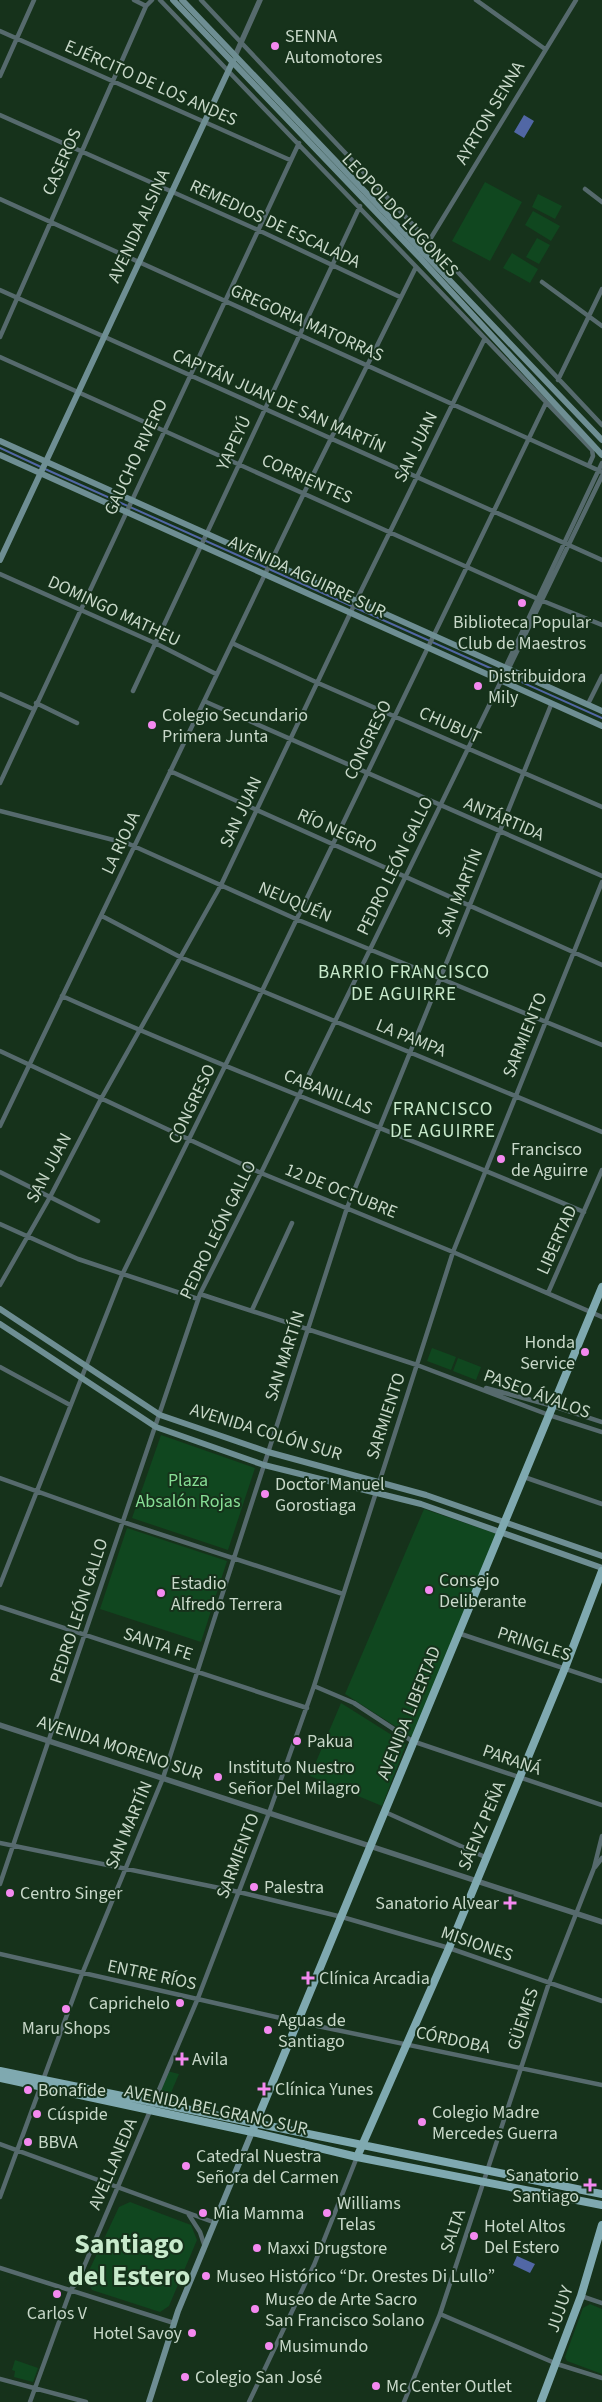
<svg xmlns="http://www.w3.org/2000/svg" width="602" height="2402" viewBox="0 0 602 2402" font-family="'Source Sans 3',sans-serif">
<style>
.green{fill:#10471f}
.water{fill:#5167a5}
.lines{fill:none;stroke-linecap:round;stroke-linejoin:round}
.stream{stroke:#5167a5;stroke-width:2}
.minor{stroke:#566a6d;stroke-width:4.5}
.tertiary{stroke:#566a6d;stroke-width:5.5}
.secondary{stroke:#6e8e93;stroke-width:6}
.primary{stroke:#7fa9b0;stroke-width:8}
.poi-dot{fill:#f489f0;stroke:#16321b;stroke-width:2}
.labels{text-anchor:middle;dominant-baseline:central;stroke-width:4;stroke-linejoin:round;paint-order:stroke}
.poi-label{font-size:18px;fill:#c8d8c9;stroke:#16321b;text-anchor:start}
.street-label{font-size:18px;fill:#c8d8c9;stroke:#16321b}
.park-label{font-size:18px;fill:#87de95;stroke:#16321b}
.neighbourhood-label{font-size:19px;letter-spacing:1px;fill:#c8eacc;stroke:#16321b}
.town-label{font-size:28px;font-weight:bold;fill:#c8eacc;stroke:#16321b}
</style>
<rect width="100%" height="100%" fill="#16321b"/>
<path class="green" d="M485,182L522,202L490,261L452,241Z
M538,194L562,206L555,219L532,207Z
M533,211L560,226L551,241L525,225Z
M537,238L550,245L539,264L526,257Z
M512,253L538,269L530,283L503,268Z
M432,1348L456,1357L451,1370L427,1361Z
M458,1358L481,1367L476,1380L453,1371Z
M161,1435L255,1468L228,1550L132,1518Z
M424,1509L497,1534L412,1737L345,1694Z
M127,1528L227,1561L201,1642L100,1609Z
M341,1703L406,1744L382,1806L310,1776Z
M167,2071L179,2074L167,2102L156,2099Z
M130,2202L191,2225L197,2240L169,2306L160,2312L92,2290L86,2277L119,2207Z
M590,2304L602,2309V2374L567,2361L565,2357L583,2308Z
M15,2360L38,2368L33,2382L14,2377L15,2371L12,2370Z"/>
<path class="water" d="M524,115L534,121L524,138L514,132Z
M517,2256L535,2264L530,2273L513,2265Z"/>
<g class="lines">
<path class="stream" d="M0,448L41,467
M45,469L602,718"/>
<path class="minor" d="M134,0L146,6
M160,0L592,450L593,456L589,465
M201,0L602,425
M476,0L545,49
M0,31L290,160
M0,76L34,0
M0,115L258,230L400,297
M585,189L602,202
M0,199L602,472
M429,241L576,0
M542,282L602,326
M0,290L602,560
M0,337L146,6L152,0
M0,357L538,599L602,625
M558,380L602,289
M0,574L155,643L216,674
M232,643L318,683L602,807
M508,670L602,476
M133,691L360,206
M0,694L33,709
M204,701L602,876
M36,703L77,723
M588,704L602,676
M170,771L602,965
M0,783L299,143
M0,811L129,844L296,919L602,1045
M102,916L180,957L602,1132
M62,996C234,1073 411,1138 584,1212
M0,1051L261,1173L453,1252L602,1317
M0,1126L304,493L416,267
M0,1172L98,1221
M0,1224L78,1259L198,1299
M0,1285L50,1197L101,1099L221,885L357,599L484,340
M548,1293L602,1170
M200,1294L417,1365L549,1415L602,1432
M252,1310L292,1223
M0,1367L70,1405
M486,1388L553,1406L602,1422
M524,1477L602,1504
M0,1478L123,1522L343,1594
M0,1585L122,1275L262,991L546,403
M0,1607L307,1708
M458,1633L602,1681
M314,1686L354,1703L412,1741L602,1805
M385,1812L485,1857
M0,1843L239,1892L342,1917L449,1948L602,2001
M595,1867L602,1858
M0,1884L200,1294L261,1173L501,681L506,671V666L602,463
M0,1954L298,2022L602,2085
M0,2144L213,2222
M0,2197L82,1974L163,1778L347,1208L551,705
M189,2215L200,2232L204,2244
M0,2268L174,2323
M581,2296L602,2303
M440,2314L557,2364L602,2378
M0,2379L86,2402
M30,2402L71,2289L77,2283L198,1998L269,1813L314,1686L453,1252L602,882
M249,2402L314,2265L357,2157
M404,2402L440,2314L549,1983L594,1868L602,1836"/>
<path class="tertiary" d="M235,56L260,0
M0,1725L602,1922"/>
<path class="secondary" d="M173,0L420,258L602,455
M182,0L602,440
M0,441L602,711
M0,455L602,726
M0,560L233,61
M0,1309L160,1415L268,1452L426,1495L602,1556
M0,1324L156,1427L264,1465L421,1504L602,1568
M149,2402L178,2311L252,2132"/>
<path class="primary" d="M0,2071L602,2194
M0,2078L252,2132L357,2157L602,2205
M252,2132L602,1287
M357,2157L449,1948L565,1668L602,1571
M541,2402L581,2296L602,2225"/>
</g>
<g class="poi-dot">
<circle cx="275" cy="46" r="5"/>
<circle cx="522" cy="603" r="5"/>
<circle cx="478" cy="686" r="5"/>
<circle cx="152" cy="725" r="5"/>
<circle cx="501" cy="1159" r="5"/>
<circle cx="585" cy="1352" r="5"/>
<circle cx="265" cy="1494" r="5"/>
<circle cx="429" cy="1590" r="5"/>
<circle cx="161" cy="1593" r="5"/>
<circle cx="297" cy="1741" r="5"/>
<circle cx="218" cy="1777" r="5"/>
<circle cx="254" cy="1887" r="5"/>
<circle cx="10" cy="1893" r="5"/>
<path d="M507.5 1895.5h5v5h5v5h-5v5h-5v-5h-5v-5h5z"/>
<path d="M305.5 1970.5h5v5h5v5h-5v5h-5v-5h-5v-5h5z"/>
<circle cx="180" cy="2003" r="5"/>
<circle cx="66" cy="2009" r="5"/>
<circle cx="268" cy="2030" r="5"/>
<path d="M179.5 2051.5h5v5h5v5h-5v5h-5v-5h-5v-5h5z"/>
<path d="M261.5 2081.5h5v5h5v5h-5v5h-5v-5h-5v-5h5z"/>
<circle cx="28" cy="2090" r="5"/>
<circle cx="37" cy="2114" r="5"/>
<circle cx="422" cy="2122" r="5"/>
<circle cx="28" cy="2142" r="5"/>
<circle cx="186" cy="2166" r="5"/>
<path d="M587.5 2177.5h5v5h5v5h-5v5h-5v-5h-5v-5h5z"/>
<circle cx="203" cy="2213" r="5"/>
<circle cx="327" cy="2213" r="5"/>
<circle cx="474" cy="2236" r="5"/>
<circle cx="257" cy="2248" r="5"/>
<circle cx="206" cy="2276" r="5"/>
<circle cx="57" cy="2294" r="5"/>
<circle cx="255" cy="2309" r="5"/>
<circle cx="192" cy="2333" r="5"/>
<circle cx="269" cy="2346" r="5"/>
<circle cx="185" cy="2377" r="5"/>
<circle cx="376" cy="2386" r="5"/>
</g>
<g class="labels">
<g class="poi-label">
<text x="285" y="36">SENNA<tspan x="285" dy="21">Automotores</tspan></text>
<text x="522" y="622" text-anchor="middle">Biblioteca Popular<tspan x="522" dy="21">Club de Maestros</tspan></text>
<text x="488" y="676">Distribuidora<tspan x="488" dy="21">Mily</tspan></text>
<text x="162" y="715">Colegio Secundario<tspan x="162" dy="21">Primera Junta</tspan></text>
<text x="511" y="1149">Francisco<tspan x="511" dy="21">de Aguirre</tspan></text>
<text x="575" y="1342" text-anchor="end">Honda<tspan x="575" dy="21">Service</tspan></text>
<text x="275" y="1484">Doctor Manuel<tspan x="275" dy="21">Gorostiaga</tspan></text>
<text x="439" y="1580">Consejo<tspan x="439" dy="21">Deliberante</tspan></text>
<text x="171" y="1583">Estadio<tspan x="171" dy="21">Alfredo Terrera</tspan></text>
<text x="307" y="1741">Pakua</text>
<text x="228" y="1767">Instituto Nuestro<tspan x="228" dy="21">Señor Del Milagro</tspan></text>
<text x="264" y="1887">Palestra</text>
<text x="20" y="1893">Centro Singer</text>
<text x="499" y="1903" text-anchor="end">Sanatorio Alvear</text>
<text x="319" y="1978">Clínica Arcadia</text>
<text x="170" y="2003" text-anchor="end">Caprichelo</text>
<text x="278" y="2020">Aguas de<tspan x="278" dy="21">Santiago</tspan></text>
<text x="66" y="2028" text-anchor="middle">Maru Shops</text>
<text x="192" y="2059">Avila</text>
<text x="275" y="2089">Clínica Yunes</text>
<text x="38" y="2090">Bonafide</text>
<text x="432" y="2112">Colegio Madre<tspan x="432" dy="21">Mercedes Guerra</tspan></text>
<text x="47" y="2114">Cúspide</text>
<text x="38" y="2142">BBVA</text>
<text x="196" y="2156">Catedral Nuestra<tspan x="196" dy="21">Señora del Carmen</tspan></text>
<text x="579" y="2175" text-anchor="end">Sanatorio<tspan x="579" dy="21">Santiago</tspan></text>
<text x="337" y="2203">Williams<tspan x="337" dy="21">Telas</tspan></text>
<text x="213" y="2213">Mia Mamma</text>
<text x="484" y="2226">Hotel Altos<tspan x="484" dy="21">Del Estero</tspan></text>
<text x="267" y="2248">Maxxi Drugstore</text>
<text x="216" y="2276">Museo Histórico “Dr. Orestes Di Lullo”</text>
<text x="265" y="2299">Museo de Arte Sacro<tspan x="265" dy="21">San Francisco Solano</tspan></text>
<text x="57" y="2313" text-anchor="middle">Carlos V</text>
<text x="182" y="2333" text-anchor="end">Hotel Savoy</text>
<text x="279" y="2346">Musimundo</text>
<text x="195" y="2377">Colegio San José</text>
<text x="386" y="2386">Mc Center Outlet</text>
</g>
<g class="street-label">
<text transform="translate(151 83) rotate(24)">EJÉRCITO DE LOS ANDES</text>
<text transform="translate(490 113) rotate(-59)">AYRTON SENNA</text>
<text transform="translate(62 162) rotate(-66)">CASEROS</text>
<text transform="translate(400 215) rotate(47)">LEOPOLDO LUGONES</text>
<text transform="translate(275 224) rotate(25)">REMEDIOS DE ESCALADA</text>
<text transform="translate(139 226) rotate(-65)">AVENIDA ALSINA</text>
<text transform="translate(307 323) rotate(24)">GREGORIA MATORRAS</text>
<text transform="translate(279 401) rotate(24)">CAPITÁN JUAN DE SAN MARTÍN</text>
<text transform="translate(234 443) rotate(-65)">YAPEYÚ</text>
<text transform="translate(416 447) rotate(-64)">SAN JUAN</text>
<text transform="translate(136 457) rotate(-65)">GAUCHO RIVERO</text>
<text transform="translate(307 479) rotate(24)">CORRIENTES</text>
<text transform="translate(307 577) rotate(25)">AVENIDA AGUIRRE SUR</text>
<text transform="translate(114 611) rotate(25)">DOMINGO MATHEU</text>
<text transform="translate(450 725) rotate(24)">CHUBUT</text>
<text transform="translate(368 740) rotate(-64)">CONGRESO</text>
<text transform="translate(241 812) rotate(-65)">SAN JUAN</text>
<text transform="translate(504 819) rotate(23)">ANTÁRTIDA</text>
<text transform="translate(337 831) rotate(24)">RÍO NEGRO</text>
<text transform="translate(121 843) rotate(-65)">LA RIOJA</text>
<text transform="translate(395 866) rotate(-64)">PEDRO LEÓN GALLO</text>
<text transform="translate(460 893) rotate(-68)">SAN MARTÍN</text>
<text transform="translate(295 902) rotate(23)">NEUQUÉN</text>
<text transform="translate(525 1035) rotate(-68)">SARMIENTO</text>
<text transform="translate(411 1038) rotate(22)">LA PAMPA</text>
<text transform="translate(328 1092) rotate(22)">CABANILLAS</text>
<text transform="translate(192 1104) rotate(-64)">CONGRESO</text>
<text transform="translate(49 1168) rotate(-62)">SAN JUAN</text>
<text transform="translate(341 1191) rotate(22)">12 DE OCTUBRE</text>
<text transform="translate(218 1230) rotate(-64)">PEDRO LEÓN GALLO</text>
<text transform="translate(557 1240) rotate(-66)">LIBERTAD</text>
<text transform="translate(285 1356) rotate(-72)">SAN MARTÍN</text>
<text transform="translate(537 1394) rotate(20)">PASEO ÁVALOS</text>
<text transform="translate(386 1416) rotate(-72)">SARMIENTO</text>
<text transform="translate(266 1432) rotate(17)">AVENIDA COLÓN SUR</text>
<text transform="translate(79 1611) rotate(-72)">PEDRO LEÓN GALLO</text>
<text transform="translate(158 1644) rotate(18)">SANTA FE</text>
<text transform="translate(534 1644) rotate(18)">PRINGLES</text>
<text transform="translate(409 1713) rotate(-68)">AVENIDA LIBERTAD</text>
<text transform="translate(120 1748) rotate(18)">AVENIDA MORENO SUR</text>
<text transform="translate(512 1760) rotate(19)">PARANÁ</text>
<text transform="translate(129 1825) rotate(-67)">SAN MARTÍN</text>
<text transform="translate(482 1826) rotate(-67)">SÁENZ PEÑA</text>
<text transform="translate(238 1856) rotate(-69)">SARMIENTO</text>
<text transform="translate(477 1944) rotate(19)">MISIONES</text>
<text transform="translate(152 1975) rotate(12)">ENTRE RÍOS</text>
<text transform="translate(523 2019) rotate(-72)">GÜEMES</text>
<text transform="translate(453 2040) rotate(12)">CÓRDOBA</text>
<text transform="translate(216 2110) rotate(12)">AVENIDA BELGRANO SUR</text>
<text transform="translate(113 2164) rotate(-67)">AVELLANEDA</text>
<text transform="translate(453 2231) rotate(-71)">SALTA</text>
<text transform="translate(560 2309) rotate(-71)">JUJUY</text>
</g>
<g class="park-label">
<text x="188" y="1480">Plaza<tspan x="188" dy="21">Absalón Rojas</tspan></text>
</g>
<g class="neighbourhood-label">
<text x="404" y="972">BARRIO FRANCISCO<tspan x="404" dy="22">DE AGUIRRE</tspan></text>
<text x="443" y="1109">FRANCISCO<tspan x="443" dy="22">DE AGUIRRE</tspan></text>
</g>
<g class="town-label">
<text x="129" y="2244">Santiago<tspan x="129" dy="32">del Estero</tspan></text>
</g>
</g>
</svg>
